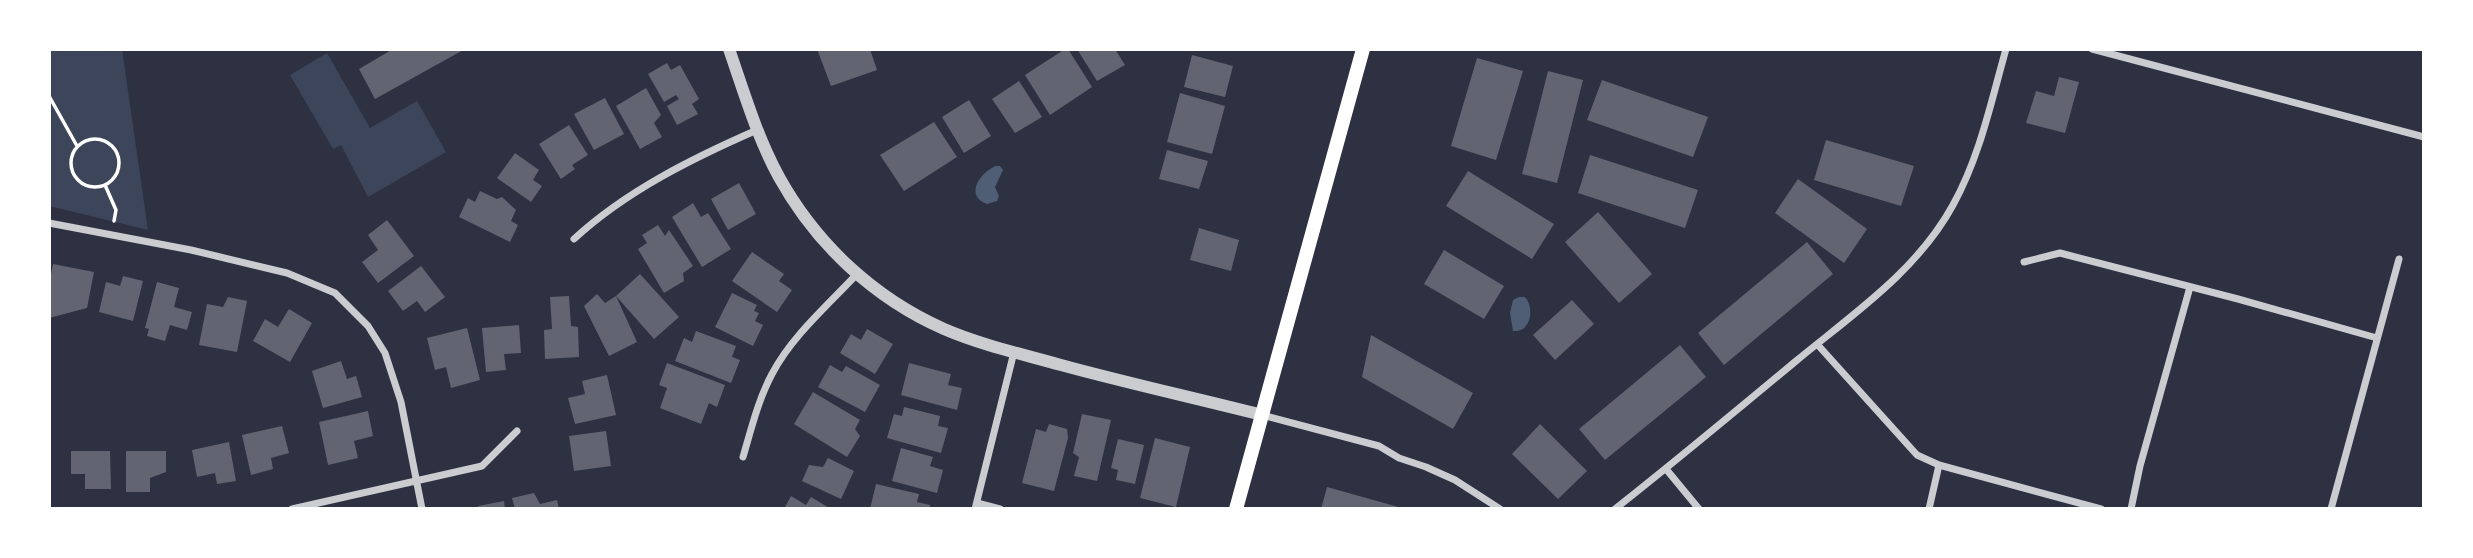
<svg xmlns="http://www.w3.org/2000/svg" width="2473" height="558" viewBox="0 0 2473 558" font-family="Ubuntu,sans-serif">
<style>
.green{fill:#3c4559}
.water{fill:#4f5d75}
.building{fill:#626471}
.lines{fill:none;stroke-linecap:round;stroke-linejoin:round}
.path{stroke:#fff;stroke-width:3.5}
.minor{stroke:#caccd0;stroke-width:7}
.tertiary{stroke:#caccd0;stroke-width:12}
.secondary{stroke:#fff;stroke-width:14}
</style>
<rect width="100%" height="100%" fill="#2d3142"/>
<path class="green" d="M49,49H122L148,230L49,206Z
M327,53L370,128L417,101L446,152L368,197L341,145L333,149L290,75Z"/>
<path class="water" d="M996,166H1000L1003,170L995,187L999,196L997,201L987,204C964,196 980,172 996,166Z
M1519,297H1525C1535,308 1531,333 1513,331L1510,313L1513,300Z"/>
<path class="building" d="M393,49H465L375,99L359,69Z
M817,49H870L877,70L831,86Z
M1065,49H1068L1092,87L1050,115L1025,75Z
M1077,49H1115L1125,65L1097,81Z
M1192,55L1233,66L1225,97L1184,87Z
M1477,58L1523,71L1496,160L1451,146Z
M667,63L671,70L680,65L699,99L692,104L698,114L677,125L667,106L679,99L676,95L664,102L648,74Z
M1548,71L1583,80L1557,183L1522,174Z
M2059,77L2079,82L2065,133L2026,123L2036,91L2054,96Z
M1602,80L1708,117L1693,157L1587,120Z
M1019,81L1042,117L1015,133L992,99Z
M646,88L661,115L654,123L662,137L640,149L616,106Z
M1180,93L1225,106L1212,154L1167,142Z
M605,98L624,134L594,150L574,114Z
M969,100L991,136L964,153L942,117Z
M934,122L957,157L904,191L880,155Z
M569,125L588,155L572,165L575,169L561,179L539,144Z
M1826,140L1914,166L1901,206L1814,180Z
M1167,150L1208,161L1199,189L1159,179Z
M515,153L539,170L533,180L542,186L531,202L497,178Z
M1590,155L1698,190L1685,228L1578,193Z
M1468,171L1554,224L1532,259L1446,206Z
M1798,179L1867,229L1844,263L1775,213Z
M739,183L756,214L728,230L711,199Z
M480,191L497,199L502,197L516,210L511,221L518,225L510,242L459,217L468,198L475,202Z
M693,203L701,217L708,213L731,249L702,267L672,217Z
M1598,212L1652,274L1619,303L1565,242Z
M387,220L414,256L378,283L362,262L378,250L368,235Z
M658,225L665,236L669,230L693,266L683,273L684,281L664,293L638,249L647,243L642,235Z
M1199,228L1239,240L1231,271L1190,260Z
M1807,242L1833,274L1724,365L1698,333Z
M1444,250L1504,286L1484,319L1424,284Z
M752,252L784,274L779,281L792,290L777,312L732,281Z
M53,264L94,272L87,308L49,318V284Z
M421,266L445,297L425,312L417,301L403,311L388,291Z
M640,274L679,317L654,339L616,296Z
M123,276L143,281L133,321L99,312L106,282L120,286Z
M157,282L179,288L174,307L192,312L187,330L170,325L165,341L147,336L149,329L145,328Z
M732,293L757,305L754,311L759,313L755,321L763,325L753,346L715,327Z
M597,294L605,303L616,296L637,342L609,356L584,306Z
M569,296L571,326L578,327L579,357L545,359L544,330L552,329L550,297Z
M228,297L247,301L237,352L199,345L207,304L223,307Z
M1572,300L1594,324L1555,360L1533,335Z
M289,309L312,323L290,362L253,341L265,319L278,327Z
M519,325L521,353L504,354L506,370L486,372L482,328Z
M467,328L480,380L451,388L446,367L435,370L427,338Z
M867,329L893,344L875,374L840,353L851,334L861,340Z
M696,331L736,346L732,357L740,360L731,383L675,361L684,338L692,342Z
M1371,335L1473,393L1453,429L1362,377Z
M1680,345L1706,377L1605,460L1579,429Z
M341,361L347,379L356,376L362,397L323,408L312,371Z
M667,363L725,385L717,407L709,403L701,424L660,408L667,388L659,385Z
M909,363L951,374L948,385L962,388L957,410L901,395Z
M830,365L842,372L846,366L880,385L865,412L818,387Z
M607,375L616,415L575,424L568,398L585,394L582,381Z
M813,392L860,420L855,429L860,436L847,457L794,424Z
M904,407L940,416L938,426L948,428L941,453L887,438L894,414L902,416Z
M368,411L373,436L354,441L358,458L328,465L319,422Z
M1082,414L1111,420L1097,481L1074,476L1079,457L1073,453Z
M1049,424L1067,429L1068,438L1054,491L1022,483L1036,429L1046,432Z
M1540,424L1587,471L1558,499L1512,454Z
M282,426L289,453L271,458L273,469L251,475L242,435Z
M606,431L611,466L574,471L569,436Z
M1155,438L1190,447L1176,507L1140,498Z
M1118,439L1144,445L1135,484L1116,480L1118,470L1111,468Z
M229,442L236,481L217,484L215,473L197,477L192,450Z
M901,448L933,457L930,466L943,470L937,493L892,481Z
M71,451H110L111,489H85V474H71Z
M126,451H166V472L150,478V492H126Z
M828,458L854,471L841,499L802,481L809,465L823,467Z
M876,484L919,494L917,502L930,505V509H870Z
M1327,487L1402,508V509H1321Z
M534,493L540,504L557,500L559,509H515L512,498Z
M791,496L806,505L811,497L831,509H784Z
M504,501L505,509H478V506Z"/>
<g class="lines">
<path class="path" d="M49,96L77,146
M71 163a24 24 0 1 1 48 0a24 24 0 1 1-48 0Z
M105,185L116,210L114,221"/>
<path class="minor" d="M2092,49L2424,137
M49,223L191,250L287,273L335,293L368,326L385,353L401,402L422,509
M574,239C626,191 693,158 757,130
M2024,262L2060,253L2238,299L2377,338
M1817,344L1917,455L1939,465L2101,509
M1262,415L1379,446L1399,458L1426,467L1455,480L1500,509
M743,457C751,430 758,400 772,374C792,336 827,306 857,274
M1666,469L1699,509
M977,503L1000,509
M292,509L482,466L517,431
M975,509L1014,352
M1615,509C1676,461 1736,411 1796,361C1853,314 1917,271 1953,205C1980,156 1991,102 2006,49
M1929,509L1939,465
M2131,509L2140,466L2190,287
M2331,509L2399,259"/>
<path class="tertiary" d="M729,49C744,92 757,137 779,177C816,244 874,298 944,329C981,345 1022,354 1061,365C1127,383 1195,398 1262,415"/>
<path class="secondary" d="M1236,509L1363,49"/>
</g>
<rect width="2473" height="558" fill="none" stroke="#ffffff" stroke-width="102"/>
</svg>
